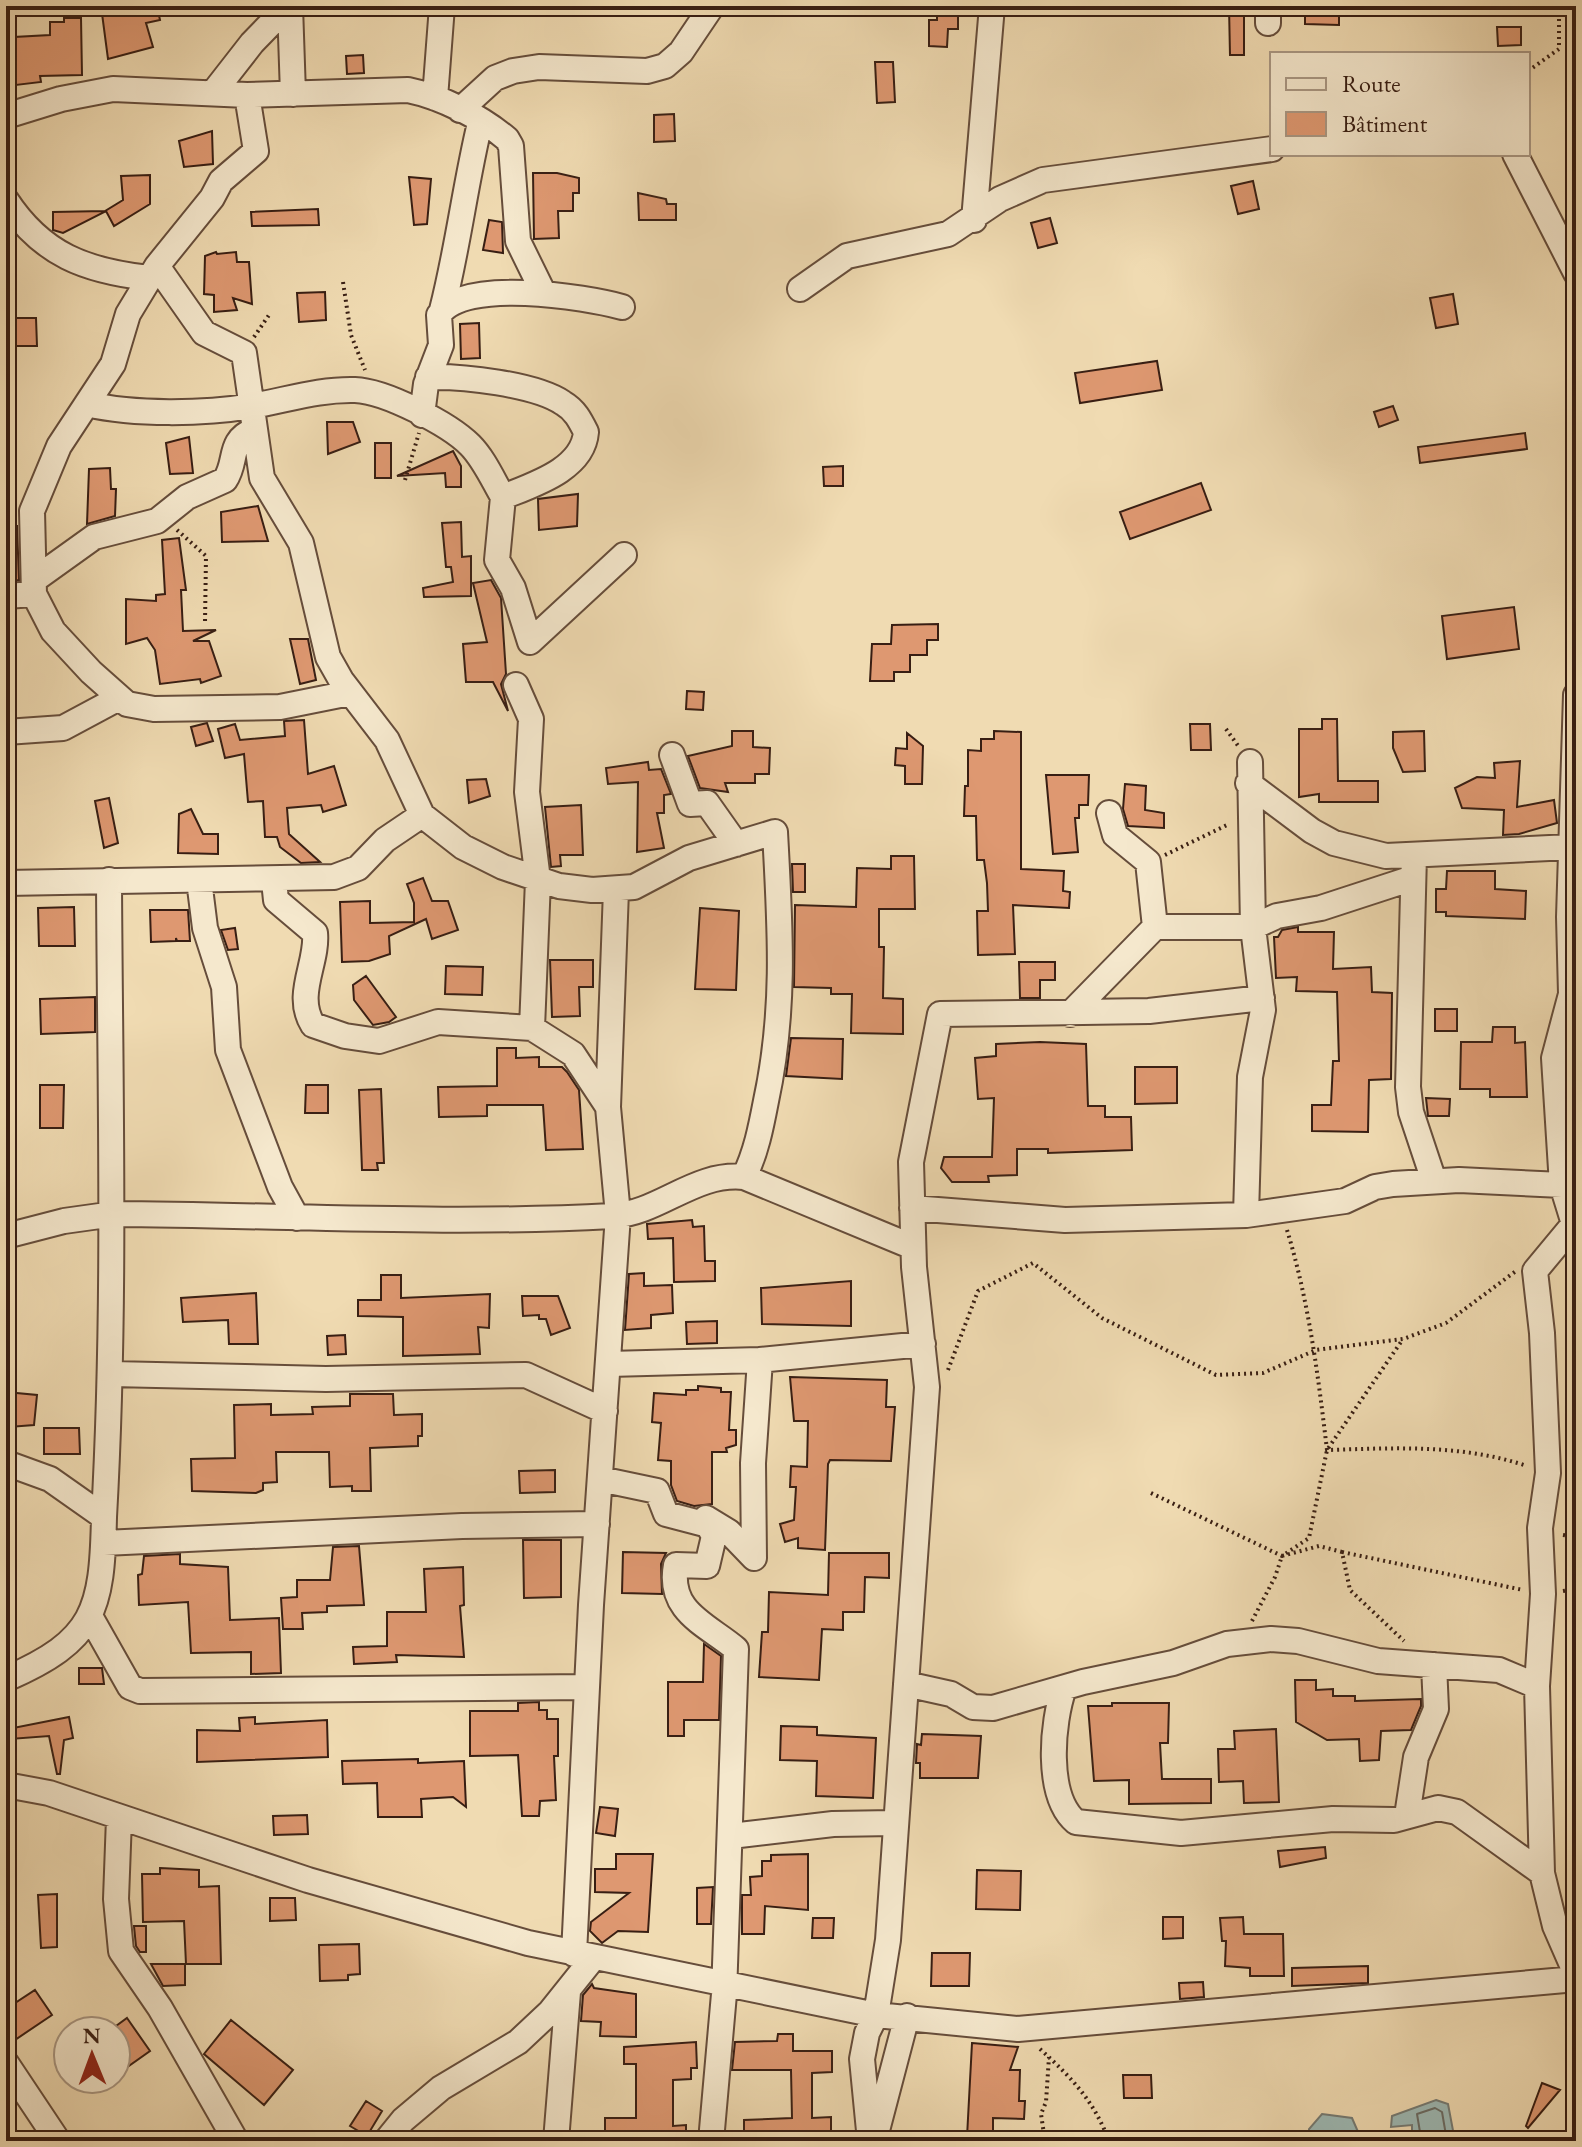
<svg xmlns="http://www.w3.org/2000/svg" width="1582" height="2147" viewBox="0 0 1582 2147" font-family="'EB Garamond',serif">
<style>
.water{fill:#9db9b4;stroke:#757b74;stroke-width:2}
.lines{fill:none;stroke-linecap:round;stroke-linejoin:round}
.shore{stroke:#6a6c64;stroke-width:2}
.building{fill:#de9871;stroke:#381e13;stroke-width:2}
.street-casing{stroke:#664d3b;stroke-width:28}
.path{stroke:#381e13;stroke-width:4;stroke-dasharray:2 4;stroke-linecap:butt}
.street{stroke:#f5e8cd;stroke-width:24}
</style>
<rect width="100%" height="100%" fill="#f0dbb2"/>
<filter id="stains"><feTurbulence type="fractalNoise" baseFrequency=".0025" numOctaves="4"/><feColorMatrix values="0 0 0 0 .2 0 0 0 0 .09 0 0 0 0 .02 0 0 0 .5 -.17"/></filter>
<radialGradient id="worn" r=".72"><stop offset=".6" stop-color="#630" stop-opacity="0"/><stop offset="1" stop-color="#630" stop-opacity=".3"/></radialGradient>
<path class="water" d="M1436,2100L1448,2104L1455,2141H1400L1412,2132V2125L1391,2127L1392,2116Z
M1322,2114L1352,2118L1362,2141H1309V2129Z"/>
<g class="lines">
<path class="shore" d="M1412,2141L1420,2132L1417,2114L1435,2108L1442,2112L1447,2141"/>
</g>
<path class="building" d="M101,6H157L160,20L146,23L153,47L108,59Z
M937,6H958V29H948L947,47L929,46V20H937Z
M1229,6H1244V55H1230Z
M1305,6H1339V25L1305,24Z
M64,18H81L82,75L40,76L41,82L16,85L14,37L50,35V22H64Z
M1497,27H1521V45L1498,46Z
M363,55L364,73L347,74L346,56Z
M875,62H893L895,102L877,103Z
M674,114L675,141L654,142V115Z
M212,131L213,164L184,167L179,141Z
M533,173H557L579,178V193H573V211H558L559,238L534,239Z
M150,175V204L114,226L106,211L63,233L53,230V212L105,211L123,200L121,176Z
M409,177L431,179L427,224L414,225Z
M1253,181L1259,209L1238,214L1231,186Z
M638,193L666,199L667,204H676V220H639Z
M318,209L319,225L252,226L251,212Z
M1050,218L1057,243L1038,248L1031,223Z
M489,220L502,222L503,253L483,250Z
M216,252L217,254L236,252L237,262H249L252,304L233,298L237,310L214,312V295L204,294L205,256Z
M325,292L326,320L299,322L297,293Z
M1453,294L1458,324L1436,328L1430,298Z
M6,318H36L37,346H6Z
M479,323L480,358L461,359L460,324Z
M1157,361L1162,390L1080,403L1075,373Z
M1393,406L1398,420L1379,427L1374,412Z
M327,422H353L360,442L328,454Z
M1525,433L1527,449L1420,463L1418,447Z
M189,437L193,473L170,474L166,443Z
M375,443H391V478H375Z
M453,451L461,466V487H446L445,473L397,476Z
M843,466V486H824L823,467Z
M110,468L111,489H116L115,516L87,524L89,469Z
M1201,483L1211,510L1130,539L1120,512Z
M578,494L577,526L539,530L538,499Z
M258,506L268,541L222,542L221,512Z
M461,522L462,557L471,556V596L424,597L423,588L453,582L451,567H446L442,523Z
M6,526H17L19,580L10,581L6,568Z
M179,538L186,590H181L183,631L216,630L193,641H209L221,676L201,683L200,679L160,684L155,650L147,638L126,644V599L156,601V595L165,594L162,540Z
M491,580L501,598L506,674L501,684L508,711L493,682H466L463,644L487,642L473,583Z
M1514,607L1519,649L1447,659L1442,616Z
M938,624V640H927V655H910V672H894V681H870L872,644H891L892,625Z
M290,639H308L316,680L300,684Z
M687,691L704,692L703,710L686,709Z
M1322,719H1337L1338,781H1378V802H1319V794L1299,797V729H1322Z
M304,720L308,774L334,766L346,805L323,812L321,805L287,808L289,834L320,862L301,863L280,847L277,837H265L263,801L248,802L244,754L225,758L218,729L235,724L240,740L285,736L284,721Z
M207,723L213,741L196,746L191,727Z
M1190,724H1210L1211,750H1191Z
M732,731H753V747L770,748L769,774H755V783H725L728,792L700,788L688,756L732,746Z
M994,731L1021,732V869L1064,871L1063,891L1070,892L1069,908L1013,905L1015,954L978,955L977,911H988L987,883L984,860H977L976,816H964L965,786H968V750L981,751V739H994Z
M1424,731L1425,771L1403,772L1393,748V732Z
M907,733L923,746L922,784H905V766L895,765L896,748L907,749Z
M1520,761L1517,807L1554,800L1557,823L1519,834L1503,835L1504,810L1462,808L1455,788L1477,777L1495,778L1494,763Z
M648,762L649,770L661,769L671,794L664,795V813H657L664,848L637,852L638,782L608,784L606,768Z
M1046,775H1089L1088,805H1079V818H1075L1078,852L1053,854Z
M486,779L490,796L469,803L467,780Z
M1125,784L1146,786L1145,810L1164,813V828L1128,826L1123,809Z
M109,798L118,843L104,848L95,801Z
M581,805L583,855H560L561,866L551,867L545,807Z
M191,809L203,834H218V854L178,853L179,814Z
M891,856H914L915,909H879V947H884L883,998L903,999V1034L851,1033L852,994H831V988L794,987L795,905L856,907L857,868L891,869Z
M792,864H805V892H793Z
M1447,871H1495V889L1526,891L1525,919L1446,916V912H1436V889H1446Z
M423,878L432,901H448L458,930L432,939L426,919L389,936L390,954L369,961L342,962L340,902L370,901V923L414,922V903L407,884Z
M74,907L75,946H39L38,908Z
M700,908L739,911L736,990L695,989Z
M150,910H188L190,941H177L176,938V941L151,942Z
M1298,927V932H1334L1333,969L1371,967L1372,992L1392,993L1391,1079L1369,1080L1368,1132L1312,1131V1105H1331L1333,1061H1339L1337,992L1296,991L1297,977L1276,978L1274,937H1278L1282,930Z
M235,928L238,949L228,950L221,930Z
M550,960H593V987H579L580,1016L552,1017Z
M1019,962H1055V980H1040V998H1020Z
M446,966L483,967L482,995L445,994Z
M366,976L396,1017L389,1022L373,1025L354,1000L353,985Z
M95,997V1032L41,1034L40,999Z
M1435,1009H1457V1031H1435Z
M1493,1027H1515V1043L1525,1042L1527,1097H1490V1089H1460L1461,1042H1492Z
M791,1038L843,1039L842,1079L786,1076Z
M1040,1042L1086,1044L1088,1106H1105V1117H1131L1132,1150L1048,1153V1149H1017V1175L988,1176L989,1182H952L941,1168L944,1157H992L994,1098L978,1099L975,1058L996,1056V1044Z
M497,1048H516V1058L539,1057V1067H562L567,1072L579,1090L583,1149L546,1150L543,1105H487V1116L439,1117L438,1087L497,1086Z
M1135,1067H1177V1103L1135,1104Z
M40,1085H64L63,1128H40Z
M306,1085H328V1113H305Z
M381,1089L384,1163H377L378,1170H362L359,1090Z
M1426,1098L1450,1099L1449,1116H1428Z
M692,1220L693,1227L704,1226L705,1261H715V1281L674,1282L673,1238L648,1239L647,1224Z
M644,1273V1286L672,1285L673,1313L651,1315V1328L625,1330L629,1274Z
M381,1275H401V1298L490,1294L489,1328L478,1327L480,1354L403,1356V1317L358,1316V1300H381Z
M851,1281V1326L762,1324L761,1288Z
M256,1293L258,1344H229L228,1320L183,1322L181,1298Z
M522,1296H558L570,1328L551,1335L546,1319H539V1315L523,1316Z
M717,1321V1343L687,1344L686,1322Z
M345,1335L346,1354L328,1355L327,1336Z
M790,1377L887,1380L886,1407H895L891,1461L830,1460L828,1464L825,1550L798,1548V1538L785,1542L780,1524L794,1520L796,1487H790L791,1466L807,1467L808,1421H794Z
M698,1386L721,1388V1392H731L729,1430H736V1445L726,1448L727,1452H712V1504L694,1506L677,1501L671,1485V1461L658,1460L661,1423L652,1422L654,1393L686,1395V1390H698Z
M6,1392L37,1395L34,1425L9,1427Z
M350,1394H393L394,1415L422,1414V1436H418V1446L370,1448L371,1491H352V1486L330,1487L329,1452H276L277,1482L263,1483V1490L256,1493L192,1491L191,1459L235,1458L234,1405L271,1404V1415L313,1414L312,1407L350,1406Z
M44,1428H79L80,1454H44Z
M555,1470V1492L520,1493L519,1471Z
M523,1540H561V1597L524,1598Z
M359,1546L364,1605L327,1606V1612L302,1613L303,1629H283L281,1598L297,1597V1580H330L333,1547Z
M623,1552L666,1553L661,1564L662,1594L622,1593Z
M829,1553H889V1578L865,1577L864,1612H843V1630L822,1629L819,1680L759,1677L762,1632H768L769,1592L828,1595Z
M180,1554V1564L228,1567L230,1620L279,1618L281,1673L251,1674V1652L191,1653L188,1602L139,1605L138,1575L142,1574L144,1556Z
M463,1567L464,1605L460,1606L464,1657L396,1655L397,1662L354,1664L353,1647L387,1646V1612H426L424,1569Z
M704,1644L721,1656L719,1720H684V1736H668V1682H703Z
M79,1668H102L104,1684H79Z
M1295,1680H1316V1690L1333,1689V1696H1355V1701L1421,1699V1706L1411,1730L1381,1731L1379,1760L1360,1761L1359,1739L1327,1740L1296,1722Z
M539,1702V1710H547V1719H558V1756H554L556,1800L540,1801L539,1816H522L518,1755L470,1756V1711H518V1703Z
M1112,1703H1169L1168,1743H1160L1162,1779H1211V1803L1129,1804V1780L1094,1781L1088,1706H1112Z
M69,1717L73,1738L64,1740L60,1774H57L49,1736L10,1739L8,1729Z
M255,1717V1724L327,1720L328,1757L197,1762V1730L240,1731L239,1718Z
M781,1726L817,1727V1735L876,1738L873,1798L816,1796L817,1761L780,1760Z
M1276,1729L1279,1802L1244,1803L1243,1781L1219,1782L1218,1749H1235L1234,1731Z
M922,1734L981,1736L978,1778H920V1763H916L917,1744L921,1745Z
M418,1759V1763L464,1761L466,1807L453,1797L421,1799L422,1817H378L377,1783L343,1784L342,1761Z
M600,1807L618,1809L615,1836L596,1833Z
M307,1815L308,1834L274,1835L273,1816Z
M1325,1847L1326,1858L1280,1867L1278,1851Z
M616,1854H653L648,1932L618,1931L602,1943L590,1931L591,1922L629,1893L595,1892V1869H616Z
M808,1854V1910L765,1906L764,1934H742V1895H751L750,1877L762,1876V1861H771V1855Z
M160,1868L199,1870V1887L219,1886L221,1964H186L184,1921L143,1922L142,1874H160Z
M977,1870L1021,1871L1020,1910L976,1909Z
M713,1887L711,1924H697V1888Z
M57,1894V1947L41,1948L38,1895Z
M270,1898H295L296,1920L270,1921Z
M1163,1917H1183V1938L1163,1939Z
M1243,1917L1244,1934H1283L1284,1976H1250V1968L1225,1966L1226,1941H1222L1220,1918Z
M813,1918H834L833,1938H812Z
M134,1926H146V1952H140L136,1946Z
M359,1944L360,1974L348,1975V1980L320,1981L319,1945Z
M932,1953H970L969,1986H931Z
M151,1964H185V1985L163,1986Z
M1368,1966V1983L1292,1986V1968Z
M1203,1982L1204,1997L1180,1999L1179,1983Z
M592,1984L594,1988L636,1994V2037L600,2036L601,2022L581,2021L583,1995Z
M35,1990L52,2015L6,2046V2009Z
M127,2018L150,2051L116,2075V2026Z
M231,2020L293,2070L264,2105L204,2054Z
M778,2034H793V2051H832V2072L812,2073V2118L831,2117V2141H744V2120L792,2118L791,2070H732L735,2042L777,2041Z
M696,2042L697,2068H691V2079L673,2080V2126L686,2125V2141H605V2118H636V2064H624V2047Z
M972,2043L1018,2047L1010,2070H1020L1019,2101H1025L1024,2119L993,2118V2137H967Z
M1123,2075H1151L1152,2098H1124Z
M1542,2083L1560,2090L1528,2128L1526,2126Z
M366,2101L382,2111L367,2136L350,2126Z"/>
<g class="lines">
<g class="street-casing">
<path id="street" d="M290,6L293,94
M1268,23V6
M213,93L252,43L288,6
M435,98L442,6
M460,110L495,78L513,71L539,67L647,71L665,66L681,52L712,6
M6,116L61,99L113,89L247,95L408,90C442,97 481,117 507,139L511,146L518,241L544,294
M1515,154L1576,273
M6,200C42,255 86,271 149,278
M974,220L992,6
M157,266L204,333L244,353L262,478L301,543L328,657L341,680L387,740L422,815L463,847L503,867L559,886L592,890L634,887L689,858L775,832C780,925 786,1008 766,1101C761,1127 756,1153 744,1177
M800,289L847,256L948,234L1000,199L1043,180L1272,149
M442,310C458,248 465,185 480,123
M428,377C462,376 535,384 563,403C575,410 580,420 586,432C583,470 532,485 503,497L497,560L513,588L530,642L624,555
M87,404C135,415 203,414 252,406C287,400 319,389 355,390C385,391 449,424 470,445C484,459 493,480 503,497
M422,415L426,384L441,345L439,315C462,277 586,297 622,307
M34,580L94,537L157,521L187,497L225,480C238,461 227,441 254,430
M34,594L53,631L91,672L127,704L154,709L280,707L350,693
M6,596L34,594L32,511L59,446L113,364L128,314L157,266L212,198L221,181L256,151L247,95
M516,685L531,719L527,792L538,880L532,1028
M1576,695L1569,917L1571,994L1554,1058L1562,1185L1576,1183
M6,732L63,728L119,698
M672,755L690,804L707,803L736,844
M1248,783L1312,831L1334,843L1386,856L1570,847
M1414,855L1408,1087L1411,1112L1434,1181
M199,880L205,928L224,987L228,1050L280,1187L297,1218
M274,881L276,900L315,933C318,963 294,995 313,1025L345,1036L379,1041L438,1022L532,1028L573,1054L608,1107
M6,883L334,877L358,868L385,840L422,815
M1155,927H1253L1277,916L1321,908L1413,878
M1070,1014L1155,927L1148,862L1115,835L1109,813
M912,1208L1065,1220L1246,1215L1345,1201L1375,1187L1393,1184L1459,1180L1562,1185L1574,1224L1535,1271L1542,1333L1548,1473L1540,1528L1543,1594L1537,1686L1542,1873L1555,1926L1576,1974
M1246,1215L1250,1077L1263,1010L1253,927L1250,762
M6,1236L64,1221L114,1214C280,1215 446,1225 612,1216C660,1213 694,1172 744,1177L913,1247
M609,1364L760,1360
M112,1374L326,1379L526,1375L605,1411
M6,1463L50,1479L104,1517C102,1611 95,1640 6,1679
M600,1479L657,1491L666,1514L708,1525L714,1536L707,1566L676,1565C667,1612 708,1625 736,1649L724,1994L711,2141
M104,1517C116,1304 110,1092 109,880
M706,1518L729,1532L754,1558L753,1463L760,1360L923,1344
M104,1543L462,1526L597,1524
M91,1618L130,1687L140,1691L587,1687
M906,1684L951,1694L973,1707L993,1708L1083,1682L1173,1663L1227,1644L1271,1639L1298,1641L1378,1661L1499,1670L1537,1686
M1064,1688C1052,1722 1045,1796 1076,1822L1181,1833L1333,1819L1394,1820L1438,1808L1457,1812L1542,1873
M6,1785L49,1793L308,1880L528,1943L876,2015L1018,2029L1576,1979
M1407,1816L1416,1757L1436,1709L1434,1665
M119,1818L116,1899L121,1951L160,2008L236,2141
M731,1836L833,1824L893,1823
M574,1954L591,1605L618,1215L608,1107L616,890
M6,2063L58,2141
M875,2138L907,2016
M386,2141L403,2120L441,2088L518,2042L550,2012L594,1957
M556,2141L568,1992
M870,2141L862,2059L867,2033L876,2015L888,1940L927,1387L914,1267L911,1162L940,1014L1149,1011L1262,998"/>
</g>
<path class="path" d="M1528,71L1559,49V6
M343,282L351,335L365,370
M254,337L269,315
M405,480L419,433
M177,530L206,556L205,622
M1226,729L1239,747
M1165,855L1229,824
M1287,1230C1309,1302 1318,1375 1327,1450C1395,1448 1462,1444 1527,1466
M948,1370L978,1291L1033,1263L1102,1318L1216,1375L1263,1373L1316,1350L1403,1339L1446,1323L1516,1271
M1151,1493L1282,1556L1309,1538L1327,1450L1403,1339
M1563,1535L1576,1537
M1342,1552L1523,1590
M1563,1591L1576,1589
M1252,1621L1275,1577L1282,1556L1319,1546L1342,1552L1350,1590L1404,1641
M1040,2049C1072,2078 1094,2101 1109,2141
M1045,2141L1041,2114L1046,2102L1049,2057"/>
<use href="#street" class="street"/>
</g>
<rect width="1582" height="2147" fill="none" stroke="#f0dbb2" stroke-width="32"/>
<rect x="8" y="8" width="1566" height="2131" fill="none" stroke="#381e13" stroke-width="4"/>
<rect x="16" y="16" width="1550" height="2115" fill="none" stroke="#381e13" stroke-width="2"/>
<rect x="1270" y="52" width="260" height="104" fill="#f5e8cd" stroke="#a99783" stroke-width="2"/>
<rect x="1286" y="78" width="40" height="12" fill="#f5e8cd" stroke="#a99783" stroke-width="2"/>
<text x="1342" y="92" font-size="24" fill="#381e13">Route</text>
<rect x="1286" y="112" width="40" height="24" fill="#de9871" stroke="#a99783" stroke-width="2"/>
<text x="1342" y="132" font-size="24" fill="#381e13">Bâtiment</text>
<g transform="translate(92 2055) rotate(359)"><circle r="38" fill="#f5e8cd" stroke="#a99783" stroke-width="2"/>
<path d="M0-6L14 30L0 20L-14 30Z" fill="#8f2418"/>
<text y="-12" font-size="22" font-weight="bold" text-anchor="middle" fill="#381e13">N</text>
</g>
<rect width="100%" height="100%" filter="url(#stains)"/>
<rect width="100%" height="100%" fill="url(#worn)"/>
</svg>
